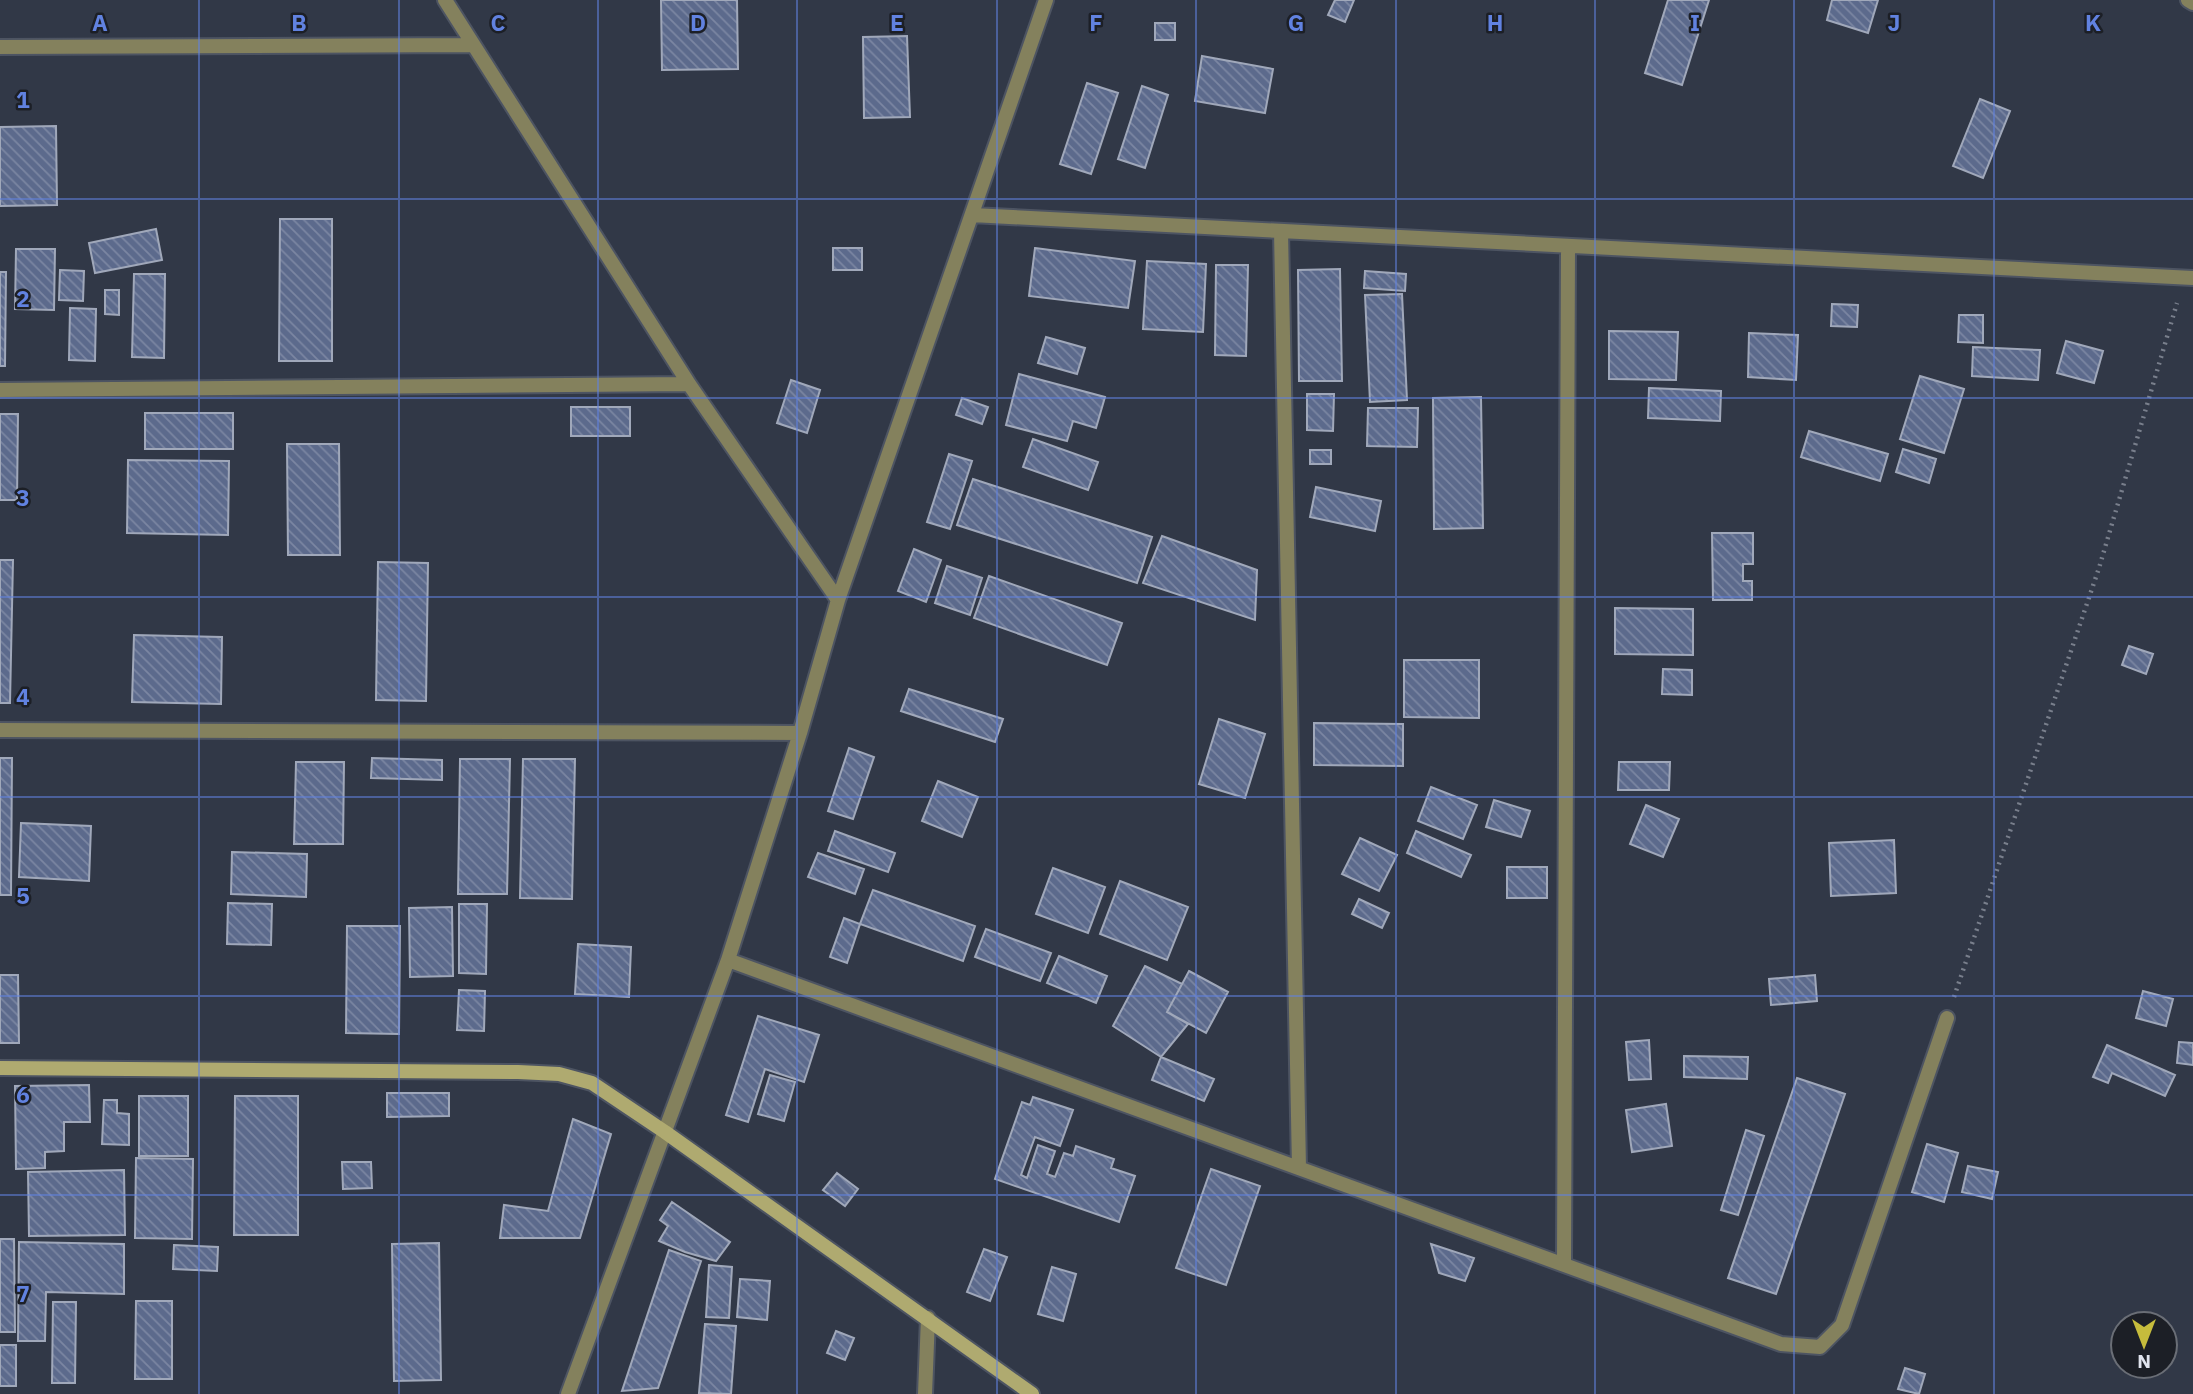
<svg xmlns="http://www.w3.org/2000/svg" width="2193" height="1394" viewBox="0 0 2193 1394" font-family="'IBM Plex Sans',sans-serif">
<style>
.building{fill:url(#building-back-hatch);stroke:#a0a8ba;stroke-width:2}
.lines{fill:none;stroke-linecap:round;stroke-linejoin:round}
.street-casing{stroke:#4d5462;stroke-width:18}
.secondary-casing{stroke:#4d5462;stroke-width:18}
.path{stroke:#797f8c;stroke-width:4.5;stroke-dasharray:2 5;stroke-linecap:butt}
.street{stroke:#84815d;stroke-width:14}
.secondary{stroke:#afaa70;stroke-width:14}
.grid{fill:none;stroke:#6182e0;stroke-width:2;stroke-opacity:0.55}
.grid-label{font-size:23px;text-anchor:middle;font-weight:bold;fill:#6182e0;stroke:#1c1f26;stroke-width:5;stroke-linejoin:round;paint-order:stroke}
</style>
<defs>
<pattern id="building-back-hatch" width="6" height="6" patternUnits="userSpaceOnUse" patternTransform="scale(1.75)"><rect width="6" height="6" fill="#5c6a8c"/><path d="M-1 5l2 2M0 0l6 6M5-1l2 2" fill="none" stroke="#7b86a2"/></pattern>
</defs>
<rect width="100%" height="100%" fill="#313847"/>
<path class="building" d="M661,0H737L738,69L662,70Z
M1335,0H1354L1345,22L1328,15Z
M1668,0H1709L1682,85L1645,73Z
M1832,0H1878L1868,33L1827,20Z
M1155,23H1175V40H1155Z
M907,36L910,117L864,118L863,37Z
M1202,56L1273,69L1265,113L1195,101Z
M1087,83L1118,93L1091,174L1060,164Z
M1142,86L1168,95L1145,168L1118,159Z
M1980,99L2010,111L1983,178L1953,166Z
M56,126L57,205L0,206V127Z
M280,219H332V361H279Z
M156,229L162,260L95,273L89,243Z
M833,248H862V270H833Z
M1035,248L1135,261L1128,308L1029,296Z
M16,249H55L54,310L15,309Z
M1147,261L1206,264L1203,332L1143,329Z
M1216,265H1248L1246,356L1215,355Z
M1340,269L1342,381H1299L1298,270Z
M60,270L84,271L83,301L59,300Z
M1365,271L1406,274L1405,291L1364,288Z
M0,272H6L5,366H0Z
M134,274H165L164,358L132,357Z
M105,290H119V315L105,314Z
M1402,294L1407,400L1370,402L1365,295Z
M1832,304L1858,305L1857,327L1831,326Z
M70,308L96,309L95,361L69,360Z
M1959,315H1983V343L1958,342Z
M1609,331L1678,332L1676,380L1609,379Z
M1749,333L1798,335L1796,380L1748,377Z
M1046,337L1085,348L1077,374L1038,363Z
M2066,341L2103,351L2094,383L2057,373Z
M1973,347L2040,350L2038,380L1972,376Z
M1019,374L1105,397L1096,428L1073,421L1067,441L1006,425Z
M1920,376L1964,389L1944,453L1900,439Z
M791,380L820,390L807,433L777,423Z
M1649,388L1721,391L1720,421L1648,418Z
M1307,394H1334L1333,431L1307,430Z
M1481,397L1483,528L1434,529L1433,398Z
M962,398L988,407L982,424L956,415Z
M571,407H630V436H571Z
M1368,408H1418L1417,447L1367,446Z
M145,413H233V449H145Z
M0,414H18L17,500H0Z
M1809,431L1888,454L1880,481L1801,457Z
M1033,439L1098,462L1088,490L1023,467Z
M287,444H339L340,555H288Z
M1903,449L1936,459L1929,483L1896,472Z
M1310,450H1331V464H1310Z
M949,454L972,461L950,529L927,522Z
M128,460L229,461L228,535L127,533Z
M973,479L1152,537L1137,583L957,525Z
M1316,487L1381,501L1375,531L1310,517Z
M1712,533H1753V564H1743V581H1752V600H1713Z
M1162,536L1257,570L1255,620L1143,583Z
M914,549L941,560L926,602L898,591Z
M0,560H13L10,703H0Z
M378,562L428,563L426,701L376,700Z
M947,566L982,578L970,615L935,603Z
M989,576L1122,623L1107,665L974,618Z
M1615,608L1693,609V655L1615,654Z
M134,635L222,637L221,704L132,702Z
M2129,646L2153,654L2146,674L2122,665Z
M1404,660H1479V718L1404,717Z
M1663,669L1692,670V695L1662,694Z
M909,689L1003,719L995,742L901,711Z
M1219,719L1265,734L1245,798L1199,784Z
M1314,723L1403,724V766L1314,765Z
M849,748L874,757L853,819L828,811Z
M0,758H12L11,895H0Z
M372,758L442,760V780L371,778Z
M460,759H510L507,894H458Z
M523,759H575L572,899L520,898Z
M296,762H344L343,844H294Z
M1619,762H1670L1669,790H1618Z
M938,781L978,797L962,837L922,821Z
M1431,787L1477,805L1463,839L1418,821Z
M1494,800L1530,811L1521,837L1486,827Z
M1646,805L1679,819L1663,857L1630,844Z
M21,823L91,826L89,881L19,877Z
M835,831L895,853L888,872L828,851Z
M1416,831L1471,855L1461,877L1407,853Z
M1360,838L1397,855L1379,891L1342,874Z
M1894,840L1896,893L1831,896L1829,843Z
M232,852L307,854L306,897L231,894Z
M818,853L864,869L855,894L808,877Z
M1507,867H1547V898H1507Z
M1053,868L1105,887L1088,933L1036,914Z
M1120,881L1188,907L1167,960L1100,934Z
M873,890L975,926L963,961L860,924Z
M1359,899L1389,913L1382,928L1352,914Z
M228,903L272,904L271,945L227,944Z
M459,904H487L486,974L459,973Z
M452,907L453,976L410,977L409,908Z
M844,918L860,924L847,963L830,957Z
M347,926H400L399,1034L346,1033Z
M986,929L1051,953L1040,981L975,957Z
M578,944L631,947L629,997L575,994Z
M1059,956L1107,976L1096,1003L1047,983Z
M1145,966L1182,984L1167,1012L1188,1024L1161,1057L1113,1026Z
M1189,971L1228,992L1206,1033L1167,1012Z
M0,975H18L19,1043H0Z
M1815,975L1817,1001L1771,1005L1769,979Z
M459,990L485,991L484,1031L457,1030Z
M2143,991L2173,999L2166,1026L2136,1018Z
M758,1016L819,1035L804,1082L765,1069L748,1122L726,1115Z
M1649,1040L1651,1079L1629,1080L1626,1042Z
M2179,1042L2193,1043V1065L2177,1063Z
M2107,1045L2175,1075L2165,1096L2112,1073L2108,1083L2093,1077Z
M1684,1056L1748,1057L1747,1079L1684,1077Z
M1161,1057L1214,1079L1204,1101L1152,1080Z
M770,1075L795,1082L784,1121L758,1114Z
M1797,1078L1845,1094L1776,1294L1728,1278Z
M89,1085L90,1122H64V1151L45,1152V1168L16,1169L15,1086Z
M387,1093H449V1116L387,1117Z
M139,1096H188V1156H139Z
M235,1096H298V1235H234Z
M1033,1097L1073,1110L1060,1146L1035,1137L1021,1175L1027,1178L1038,1145L1055,1151L1047,1174L1055,1177L1064,1153L1073,1156L1076,1146L1114,1159L1111,1168L1135,1176L1119,1222L995,1179L1022,1102L1030,1105Z
M104,1100H117V1113L129,1114V1145L102,1144Z
M1666,1104L1672,1146L1632,1152L1626,1110Z
M573,1119L611,1134L580,1238H500L504,1205L548,1211Z
M1746,1130L1764,1136L1738,1215L1721,1210Z
M1927,1144L1958,1153L1944,1202L1912,1192Z
M136,1158L193,1159L192,1239L135,1238Z
M342,1162H371L372,1188L343,1189Z
M1968,1166L1998,1172L1992,1199L1962,1192Z
M1211,1169L1260,1186L1226,1285L1176,1268Z
M124,1170L125,1235L29,1236L28,1172Z
M837,1173L858,1189L845,1206L823,1190Z
M672,1202L730,1242L716,1261L685,1252L659,1241L668,1226L660,1220Z
M0,1239H14L15,1332H0Z
M19,1242L124,1244V1294L46,1292L45,1341H18Z
M439,1243L441,1380L394,1381L392,1244Z
M1431,1244L1474,1258L1465,1281L1439,1273Z
M174,1245L218,1247L217,1271L173,1269Z
M984,1249L1007,1257L990,1301L967,1292Z
M669,1250L701,1261L658,1388L622,1391Z
M709,1265L732,1267L729,1318L706,1317Z
M1052,1267L1076,1274L1063,1321L1038,1314Z
M740,1279L770,1281L767,1320L737,1317Z
M136,1301H172V1379H135Z
M53,1302H76L75,1383H52Z
M705,1324L736,1326L731,1394L699,1393Z
M836,1331L854,1338L845,1360L827,1353Z
M0,1345H16V1386H0Z
M1905,1368L1925,1374L1919,1394L1898,1389Z"/>
<g class="lines">
<g class="street-casing">
<path id="street" d="M445,0L689,384L838,600
M2188,0L2193,3
M0,47L472,45
M972,215L2193,278
M1281,231L1299,1168
M0,390L689,384
M0,730L800,733
M728,960L1781,1344L1820,1347L1842,1325L1947,1018
M1564,1264L1568,247
M568,1394L728,960L800,733L838,600L1046,0
M925,1394L928,1318"/>
</g>
<g class="secondary-casing">
<path id="secondary" d="M0,1068L518,1072L559,1074L592,1083L665,1132L1032,1394"/>
</g>
<path class="path" d="M1954,997L2099,568L2177,303"/>
<use href="#street" class="street"/>
<use href="#secondary" class="secondary"/>
</g>
<path class="grid" d="M199,0V1394M399,0V1394M598,0V1394M797,0V1394M997,0V1394M1196,0V1394M1396,0V1394M1595,0V1394M1794,0V1394M1994,0V1394M0,199H2193M0,398H2193M0,597H2193M0,797H2193M0,996H2193M0,1195H2193"/>
<g class="grid-label">
<text x="100" y="31">A</text>
<text x="299" y="31">B</text>
<text x="498" y="31">C</text>
<text x="698" y="31">D</text>
<text x="897" y="31">E</text>
<text x="1096" y="31">F</text>
<text x="1296" y="31">G</text>
<text x="1495" y="31">H</text>
<text x="1695" y="31">I</text>
<text x="1894" y="31">J</text>
<text x="2093" y="31">K</text>
<text x="23" y="108">1</text>
<text x="23" y="307">2</text>
<text x="23" y="506">3</text>
<text x="23" y="705">4</text>
<text x="23" y="904">5</text>
<text x="23" y="1103">6</text>
<text x="23" y="1302">7</text>
</g>
<g transform="translate(2144 1345) rotate(180)"><circle r="33" fill="#1c1f26" stroke="#6a6e76" stroke-width="2"/>
<path d="M0-5L12 26L0 18L-12 26Z" fill="#c6bc3c"/>
<text y="-10" font-size="19" font-weight="bold" text-anchor="middle" fill="#e0e4ee">N</text>
</g>
</svg>
